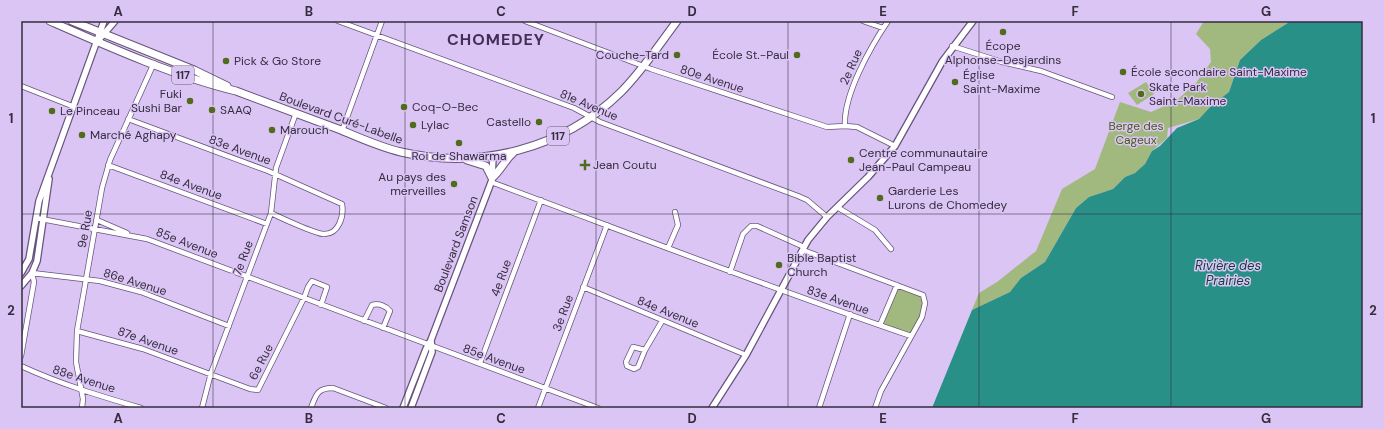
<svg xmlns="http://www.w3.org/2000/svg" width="1384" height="429" viewBox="0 0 1384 429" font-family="'DM Sans',sans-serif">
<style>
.green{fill:#a1b97e}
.water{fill:#289087}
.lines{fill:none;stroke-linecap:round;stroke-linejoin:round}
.minor-casing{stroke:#68537d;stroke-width:6}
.tertiary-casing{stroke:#68537d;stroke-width:8}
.primary-casing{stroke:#68537d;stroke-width:9}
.minor{stroke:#fff;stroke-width:4.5}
.tertiary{stroke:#fff;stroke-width:5.5}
.primary{stroke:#fff;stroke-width:7}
.grid{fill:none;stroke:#352c3f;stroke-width:1;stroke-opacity:0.55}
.poi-dot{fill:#516b1d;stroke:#dbc5f5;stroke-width:1.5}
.labels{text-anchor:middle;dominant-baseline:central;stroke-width:3;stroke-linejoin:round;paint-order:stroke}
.shield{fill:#dbc5f5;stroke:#675a76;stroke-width:1}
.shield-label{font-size:11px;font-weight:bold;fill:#352c3f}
.poi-label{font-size:12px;fill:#352c3f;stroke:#dbc5f5;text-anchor:start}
.street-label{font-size:12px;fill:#352c3f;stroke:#dbc5f5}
.park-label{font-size:12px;fill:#465d17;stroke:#dbc5f5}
.water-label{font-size:13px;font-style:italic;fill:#0f3d38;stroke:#dbc5f5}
.district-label{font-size:16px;font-weight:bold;letter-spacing:1px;fill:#432f56;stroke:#dbc5f5}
.neatline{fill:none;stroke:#352c3f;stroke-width:1.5}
.grid-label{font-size:13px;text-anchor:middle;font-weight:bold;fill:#352c3f}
</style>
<rect width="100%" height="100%" fill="#dbc5f5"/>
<path class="green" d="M1204,21H1291L1261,40L1240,60L1229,92L1212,105L1199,119L1168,128L1167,138L1152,151L1145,164L1135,173L1125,177L1113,189L1089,197L1076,208L1045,262L1021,278L1010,292L972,310L979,293L997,282L1036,251L1062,189L1095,169L1120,102L1151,112L1176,101L1196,83L1211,62L1210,49L1196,34Z
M1146,82L1154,94L1137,105L1128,93Z
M897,285L923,295C927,311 919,323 911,336L880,325Z"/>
<path class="water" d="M1291,21H1363V408H932L972,310L1010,292L1021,278L1045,262L1076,208L1089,197L1113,189L1125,177L1135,173L1145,164L1152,151L1160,146L1177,128L1199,119L1212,105L1229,92L1240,60L1261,40Z"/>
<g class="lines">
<g class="minor-casing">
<path id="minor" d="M338,21L574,108L600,122L798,196L807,200L827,217
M525,21L651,69L827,127L845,126L857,127L895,146
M863,21L883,28
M952,46L1002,62L1041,71L1112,97
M21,86L72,106
M128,119L268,171L342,204C344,216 339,235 323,234C314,233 281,218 271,213
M845,126C843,95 871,46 888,21
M342,131L382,21
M108,165L267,224
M491,182C631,234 770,288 911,336
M837,207L875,230L891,249
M36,218L147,239L598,408
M97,220L127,233
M668,248L678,225L675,212
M803,250L923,295L925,303L922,317L881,391L875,408
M730,272L743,234L751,226H757L804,247
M583,287L746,355
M364,321L372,305C379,303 386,306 390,311L383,328
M880,325L897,285
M77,331L143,349L250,389L258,390L304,298L308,287L312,281L327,287L321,305
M633,347L645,350L638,367L634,369L627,366L626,362Z
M645,350L662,321
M21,356L34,282L32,273L100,281L141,292L229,326
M480,363L541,200
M21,366C60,384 100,396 141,408
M82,408L83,399L76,362L77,331L102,188L110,160L154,63
M202,408L211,373L271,213L276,168L296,113
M311,408C316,395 317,388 333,388L386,408
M538,408L607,225
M819,408L850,314"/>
</g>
<g class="tertiary-casing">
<path id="tertiary" d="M96,43L115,21
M21,273L29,259L39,201L104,21
M21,286L32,273L37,261L49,179
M403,408L426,349L431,340L492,180L493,155
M411,408L432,352L431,340
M712,408L746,355L808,240L827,217L868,177L895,146L942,62L973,21"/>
</g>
<g class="primary-casing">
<path id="primary" d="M50,21C109,47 174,76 236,91C271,104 306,117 341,130C360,138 380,147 401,152C479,170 563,149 621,92C642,71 659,45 677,21
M72,21L194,70L227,86
M467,160L486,166L492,178C501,170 504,161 514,152"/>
</g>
<use href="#minor" class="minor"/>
<use href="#tertiary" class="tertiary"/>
<use href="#primary" class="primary"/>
</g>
<path class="grid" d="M213,21V408M405,21V408M596,21V408M788,21V408M979,21V408M1171,21V408M21,214H1363"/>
<g class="poi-dot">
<circle cx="1003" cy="32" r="4"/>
<circle cx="677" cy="55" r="4"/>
<circle cx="797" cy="55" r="4"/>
<circle cx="226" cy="61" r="4"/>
<circle cx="1123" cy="72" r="4"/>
<circle cx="955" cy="82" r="4"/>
<circle cx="1141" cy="94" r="4"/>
<circle cx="190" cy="101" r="4"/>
<circle cx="404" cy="107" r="4"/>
<circle cx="212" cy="110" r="4"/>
<circle cx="52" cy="111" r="4"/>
<circle cx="539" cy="122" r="4"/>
<circle cx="413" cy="125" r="4"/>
<circle cx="272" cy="130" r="4"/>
<circle cx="82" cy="135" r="4"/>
<circle cx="459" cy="143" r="4"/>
<circle cx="851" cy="160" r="4"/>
<path d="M583 159h4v4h4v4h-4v4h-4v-4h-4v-4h4z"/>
<circle cx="454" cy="184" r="4"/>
<circle cx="880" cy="198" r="4"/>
<circle cx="779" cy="265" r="4"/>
</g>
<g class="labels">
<g class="shield">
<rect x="172" y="66" width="22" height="18" rx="3"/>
<rect x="547" y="127" width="22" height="18" rx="3"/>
</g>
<g class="shield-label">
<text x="183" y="75">117</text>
<text x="558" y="136">117</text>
</g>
<g class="poi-label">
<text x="1003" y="46" text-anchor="middle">Écope<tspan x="1003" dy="14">Alphonse-Desjardins</tspan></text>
<text x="669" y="55" text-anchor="end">Couche-Tard</text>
<text x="789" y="55" text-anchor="end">École St.-Paul</text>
<text x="234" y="61">Pick &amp; Go Store</text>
<text x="1131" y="72">École secondaire Saint-Maxime</text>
<text x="963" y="75">Église<tspan x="963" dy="14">Saint-Maxime</tspan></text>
<text x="1149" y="87">Skate Park<tspan x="1149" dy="14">Saint-Maxime</tspan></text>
<text x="182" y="94" text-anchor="end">Fuki<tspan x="182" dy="14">Sushi Bar</tspan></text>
<text x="412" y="107">Coq-O-Bec</text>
<text x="220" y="110">SAAQ</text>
<text x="60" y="111">Le Pinceau</text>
<text x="531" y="122" text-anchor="end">Castello</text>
<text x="421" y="125">Lylac</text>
<text x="280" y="130">Marouch</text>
<text x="90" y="135">Marché Aghapy</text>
<text x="859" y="153">Centre communautaire<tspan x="859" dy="14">Jean-Paul Campeau</tspan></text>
<text x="459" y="156" text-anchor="middle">Roi de Shawarma</text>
<text x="593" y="165">Jean Coutu</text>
<text x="446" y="177" text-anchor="end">Au pays des<tspan x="446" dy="14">merveilles</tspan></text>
<text x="888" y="191">Garderie Les<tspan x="888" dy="14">Lurons de Chomedey</tspan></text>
<text x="787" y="258">Bible Baptist<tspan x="787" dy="14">Church</tspan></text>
</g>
<g class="street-label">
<text transform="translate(851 67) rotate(-66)">2e Rue</text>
<text transform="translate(712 79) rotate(18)">80e Avenue</text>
<text transform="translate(589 105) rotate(23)">81e Avenue</text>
<text transform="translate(341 118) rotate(20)">Boulevard Curé-Labelle</text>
<text transform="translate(240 150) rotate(20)">83e Avenue</text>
<text transform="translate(191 185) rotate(20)">84e Avenue</text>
<text transform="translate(85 229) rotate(-80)">9e Rue</text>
<text transform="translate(187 243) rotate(21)">85e Avenue</text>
<text transform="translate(456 244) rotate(-69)">Boulevard Samson</text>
<text transform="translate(243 258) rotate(-69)">7e Rue</text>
<text transform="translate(501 278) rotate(-70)">4e Rue</text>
<text transform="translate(135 282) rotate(17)">86e Avenue</text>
<text transform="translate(838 300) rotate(19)">83e Avenue</text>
<text transform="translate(668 312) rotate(22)">84e Avenue</text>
<text transform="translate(563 313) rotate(-69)">3e Rue</text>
<text transform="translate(148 341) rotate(19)">87e Avenue</text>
<text transform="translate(494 359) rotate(20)">85e Avenue</text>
<text transform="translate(261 362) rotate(-63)">6e Rue</text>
<text transform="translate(84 379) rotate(18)">88e Avenue</text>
</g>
<g class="park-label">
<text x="1136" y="126">Berge des<tspan x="1136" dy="14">Cageux</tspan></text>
</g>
<g class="water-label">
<text x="1228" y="265">Rivière des<tspan x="1228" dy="15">Prairies</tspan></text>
</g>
<g class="district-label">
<text x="496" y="39">CHOMEDEY</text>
</g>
</g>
<rect width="1384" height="429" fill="none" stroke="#dbc5f5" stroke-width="44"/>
<rect x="22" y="22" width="1340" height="385" class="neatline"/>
<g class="grid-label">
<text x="118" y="16">A</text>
<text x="309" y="16">B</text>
<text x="501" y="16">C</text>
<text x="692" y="16">D</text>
<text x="883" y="16">E</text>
<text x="1075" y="16">F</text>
<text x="1266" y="16">G</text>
<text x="11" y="123">1</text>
<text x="1373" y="123">1</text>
<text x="11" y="315">2</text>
<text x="1373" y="315">2</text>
<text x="118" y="423">A</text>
<text x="309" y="423">B</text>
<text x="501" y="423">C</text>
<text x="692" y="423">D</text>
<text x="883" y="423">E</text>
<text x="1075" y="423">F</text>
<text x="1266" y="423">G</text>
</g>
</svg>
